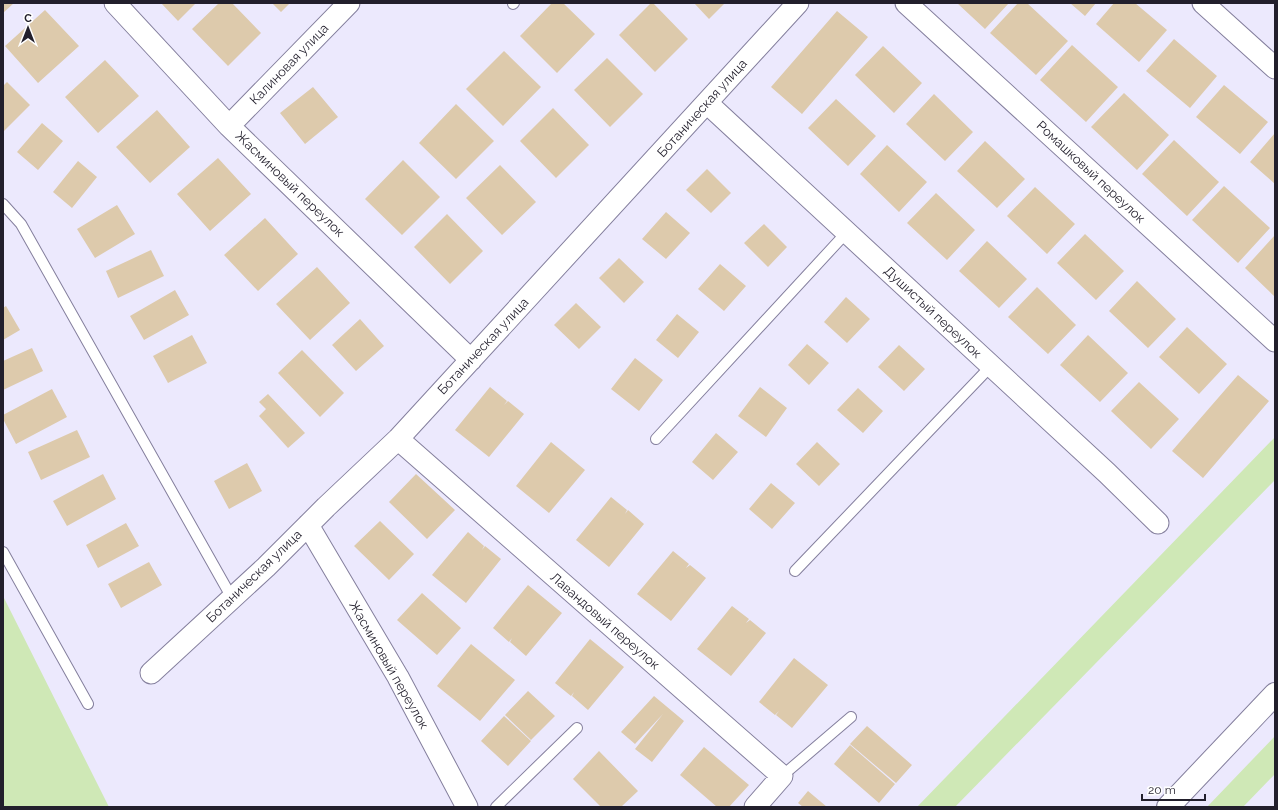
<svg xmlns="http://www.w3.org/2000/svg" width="1278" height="810" viewBox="0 0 1278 810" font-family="Raleway,sans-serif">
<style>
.green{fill:#cfe8b6}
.building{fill:#ddcaac}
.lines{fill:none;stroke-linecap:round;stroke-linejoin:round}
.service-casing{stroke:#847f9d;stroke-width:12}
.minor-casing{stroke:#847f9d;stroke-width:23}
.tertiary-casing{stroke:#847f9d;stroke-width:24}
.service{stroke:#fff;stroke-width:10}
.minor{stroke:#fff;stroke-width:21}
.tertiary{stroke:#fff;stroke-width:22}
.labels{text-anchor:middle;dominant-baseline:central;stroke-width:3.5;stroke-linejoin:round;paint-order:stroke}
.street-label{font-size:13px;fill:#221f2c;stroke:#fff}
</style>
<rect width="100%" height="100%" fill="#ece9fd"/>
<path class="green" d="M1275,437V480L955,807H917Z
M3,596L109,807H3Z
M1275,736V774L1243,807H1207Z"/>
<path class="building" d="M3,3H14L3,13Z
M161,3H196L178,21Z
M219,3H232L261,33L228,66L192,29Z
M272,3H290L281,12Z
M552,3H563L595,34L557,73L520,36Z
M651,3H653L688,39L655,72L619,35Z
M694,3H725L709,19Z
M957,3H1009L985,29Z
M1018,3H1027L1068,41L1036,75L990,33Z
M1070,3H1096L1085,16Z
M1114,3H1135L1167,30L1139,62L1096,24Z
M45,10L79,46L38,83L5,46Z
M837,11L868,37L802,114L771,87Z
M1174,39L1217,76L1190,108L1146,71Z
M1072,45L1118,87L1086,122L1040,80Z
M883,46L922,83L894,113L855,75Z
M504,51L541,87L503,126L466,89Z
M607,58L643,94L610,127L574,90Z
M105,60L139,96L98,133L65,97Z
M7,82L30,105L3,132V86Z
M1224,85L1268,122L1240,154L1196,117Z
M313,87L338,117L305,144L280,113Z
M1124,93L1169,135L1137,170L1091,127Z
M934,94L973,132L945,161L906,124Z
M836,99L876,136L848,166L808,128Z
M456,104L494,141L456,179L419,143Z
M553,108L589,145L556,178L520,141Z
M157,110L190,147L150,183L116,147Z
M42,123L63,141L38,170L17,152Z
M1275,133V184L1250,162Z
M1174,140L1219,182L1187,216L1142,174Z
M985,141L1025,179L997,208L957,171Z
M887,145L927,182L899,212L860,174Z
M218,158L251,194L210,231L177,194Z
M403,160L440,197L402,235L365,199Z
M78,161L97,177L72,208L53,192Z
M500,165L536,202L502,235L466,198Z
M707,169L731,193L711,213L686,190Z
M1224,186L1270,228L1238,263L1192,220Z
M1035,187L1075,224L1047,254L1007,216Z
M936,193L975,230L947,260L907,223Z
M117,205L135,234L95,258L77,229Z
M666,212L690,233L666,259L642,239Z
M447,214L483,251L450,284L414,247Z
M265,218L298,254L258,291L224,255Z
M764,224L787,247L768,267L744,243Z
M1085,234L1124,271L1096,300L1057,263Z
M1275,235V297L1245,268Z
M987,241L1027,279L999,308L959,271Z
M151,250L164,276L118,298L106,271Z
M619,258L644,282L624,303L599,278Z
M720,264L746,286L724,311L698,289Z
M317,267L350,303L310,340L276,304Z
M1137,281L1176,319L1148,348L1109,311Z
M1037,287L1076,325L1048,354L1008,317Z
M175,290L189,315L144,340L130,316Z
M846,297L870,319L847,343L824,322Z
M576,303L601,327L579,349L554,325Z
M6,306L20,330L3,340V308Z
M677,314L699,332L678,358L656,340Z
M360,319L384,346L356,371L332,345Z
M1187,327L1227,364L1199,394L1159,357Z
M192,335L207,363L168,383L153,356Z
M1088,335L1128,373L1100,402L1060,365Z
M807,344L829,363L809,385L788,365Z
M899,345L925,369L904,391L878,367Z
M32,348L43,371L3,390V361Z
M302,350L344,393L320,417L278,373Z
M635,358L663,380L639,411L611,389Z
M1238,375L1269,401L1203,478L1172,451Z
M1139,382L1179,419L1151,449L1111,411Z
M490,387L507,401L504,405L508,401L524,414L489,457L455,430Z
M760,387L787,408L766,437L738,416Z
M858,388L883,411L863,433L837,410Z
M52,389L67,417L16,444L3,419V415Z
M268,394L305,433L288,448L259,416L266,409L259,402Z
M77,430L90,457L41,480L28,452Z
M716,433L738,452L713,480L692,462Z
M551,442L585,470L549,513L516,486Z
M817,442L840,464L819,486L796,464Z
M247,463L262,491L229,509L214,481Z
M103,474L116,499L67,526L53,501Z
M416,474L455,510L427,539L389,502Z
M771,483L795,503L772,529L749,509Z
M611,497L627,510L625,514L628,510L644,524L609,567L576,540Z
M380,521L414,554L389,580L354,546Z
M126,523L139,546L98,568L86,545Z
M468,532L484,546L482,550L485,546L501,559L466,603L432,575Z
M673,551L689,564L686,568L690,565L706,578L671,621L637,594Z
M149,562L162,585L121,608L108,584Z
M528,585L562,613L526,656L510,642L512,638L509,642L493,628Z
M422,593L461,628L437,655L397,620Z
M732,606L749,619L746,623L750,620L766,633L731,676L697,649Z
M590,639L624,667L588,710L572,696L574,692L571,696L555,683Z
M471,644L515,680L480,721L437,686Z
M794,658L828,685L792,728L776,715L779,711L775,715L759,702Z
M528,691L555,716L531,740L505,715Z
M654,696L684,721L652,762L635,749L663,714L635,744L621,732Z
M504,716L531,741L508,766L481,741Z
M867,726L912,765L896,783L850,744Z
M850,745L895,784L879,803L834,764Z
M704,747L749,785L729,807H717L680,775Z
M599,751L638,791L621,807H601L573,779Z
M808,791L827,807H803L798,803Z"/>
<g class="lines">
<g class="service-casing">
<path id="service" d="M513,4L514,3
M3,204L21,224L232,598
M656,439L847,232
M3,552L88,704
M795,571L991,366
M782,776L851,717
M496,807L577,728"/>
</g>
<g class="minor-casing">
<path id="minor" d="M115,3L229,126L471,360
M906,3L1275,341
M1203,3L1275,68
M707,103L1107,473L1158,523
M229,126L349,3
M398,439L782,776L755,807
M308,525L398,677L467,807
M151,673L266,567L326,507L398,439L798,3"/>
</g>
<g class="tertiary-casing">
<path id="tertiary" d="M1168,807L1275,694"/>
</g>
<use href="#service" class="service"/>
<use href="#minor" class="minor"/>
<use href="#tertiary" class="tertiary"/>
</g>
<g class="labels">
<g class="street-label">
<text transform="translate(289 64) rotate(-46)">Калиновая улица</text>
<text transform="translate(702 108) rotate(-48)">Ботаническая улица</text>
<text transform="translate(1091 172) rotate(43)">Ромашковый переулок</text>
<text transform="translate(290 184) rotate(44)">Жасминовый переулок</text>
<text transform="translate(933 312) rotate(43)">Душистый переулок</text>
<text transform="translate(483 346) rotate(-47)">Ботаническая улица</text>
<text transform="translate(254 576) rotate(-44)">Ботаническая улица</text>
<text transform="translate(605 621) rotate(41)">Лавандовый переулок</text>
<text transform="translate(389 665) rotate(60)">Жасминовый переулок</text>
</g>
</g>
<rect width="1278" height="810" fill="none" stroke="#221f2c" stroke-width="8"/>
<g transform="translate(28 28)" stroke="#ffffff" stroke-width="3" paint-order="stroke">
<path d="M0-3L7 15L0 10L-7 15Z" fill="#221f2c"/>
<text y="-6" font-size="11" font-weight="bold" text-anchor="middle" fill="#221f2c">С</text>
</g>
<path d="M1142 794v6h63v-6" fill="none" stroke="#221f2c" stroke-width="2"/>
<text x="1148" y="794" font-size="12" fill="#221f2c" stroke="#ffffff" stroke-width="3" paint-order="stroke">20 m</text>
</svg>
